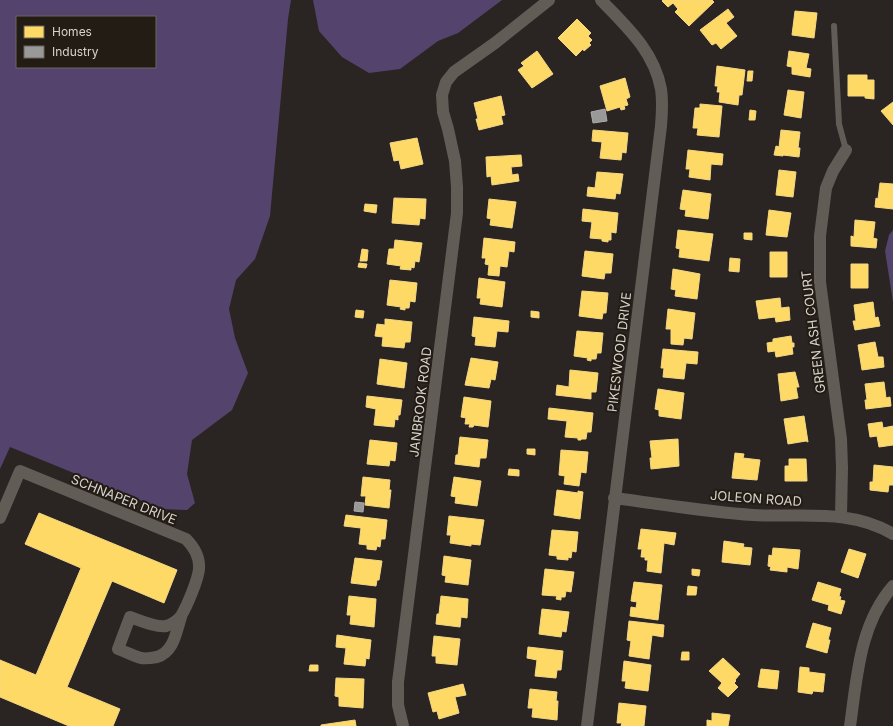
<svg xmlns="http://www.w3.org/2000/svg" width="893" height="726" font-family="Inter,sans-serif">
	<rect width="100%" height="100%" fill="#2a2522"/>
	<path fill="#54446d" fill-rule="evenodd" d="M0 0H291L288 19 270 216 255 259 236 280 229 309 235 338 248 373 232 410 192 440 187 474 195 503 187 510 162 509 10 447 0 469ZM17 17H155V67H17Z
		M313 0H502L458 33 438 41 400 69 369 73 342 57 319 31Z
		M893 230V302L885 251 889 235Z"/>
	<path fill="#ffd966" stroke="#f3d785" d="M663 0H712L714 2 689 26 675 12 678 9 673 3 668 7 662 1Z
		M728 9 734 17 726 23 737 36 721 49 716 43 712 45 700 30Z
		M795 11 817 13 814 38 792 35Z
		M577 19 591 33 588 36 592 40 589 43 591 45 584 51 583 49 576 56 558 38Z
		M537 51 553 74 532 88 518 70 524 66 521 63Z
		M789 51 809 54 806 68 811 69 810 77 792 74V67L787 66Z
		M717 66 745 70 742 95H739L738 105 719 102 720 92H717L718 86H715Z
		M748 71H753L752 81H747Z
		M848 75H867V80H874V99L865 98V96H848Z
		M625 78 630 97 626 99 628 105 624 106 625 109 621 110 620 107 607 111 600 86Z
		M788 90 804 92 801 118 784 115Z
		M501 96 505 115 501 116 503 124 479 130 476 119H478L474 103Z
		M893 102V125L881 111Z
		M700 104 722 106 719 137 697 135 698 128H693L695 108H700Z
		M750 110 756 111 755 120H749Z
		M593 130 628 133 626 153 622 152 621 160 600 158 602 142 592 141Z
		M781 130 800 132 798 148H800L799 157 783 155V156L774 155 776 146 779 147Z
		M417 138 423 164 401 169 399 160 394 161 390 143Z
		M688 150 723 154 722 165 711 164 710 180 689 177 690 169H686Z
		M521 155 522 166 511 167 512 175 518 174 519 181 492 185 491 176 487 177 486 157Z
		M779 170 796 172 793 197 776 195Z
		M597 172 623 174 620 194 616 193 615 199 587 196 588 187 595 188Z
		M880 183 893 184V209L875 207 876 198 878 199Z
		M683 190 711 194 708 219 685 216 686 210 680 209Z
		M394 198 426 199 425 219 420 218 419 225 392 223Z
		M489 199 516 202 512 228 490 225 491 219 487 218Z
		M365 204 377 205 376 213 364 211Z
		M583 209 618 213 616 233 611 232V240H608V242L602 241V239L590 238 592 222 582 221Z
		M769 210 791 213 787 237 766 235Z
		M855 220 875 222 873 238 877 239 876 248 851 246V236L854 237Z
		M678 230 713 234 709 261 679 257 680 249 676 248Z
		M744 233H752V240L744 239Z
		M484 238 515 242 514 252 509 251 507 267 500 266 499 276 488 275 489 265 485 264 486 258H482Z
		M395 240 422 243 419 262 415 261 414 268 411 267V270L400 269 401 266 387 264 389 249H394Z
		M362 249 368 250 367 261H360Z
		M585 251 613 254 611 273H605L604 279 582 276Z
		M770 252H787V277H770Z
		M730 258 740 259 739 272 729 271Z
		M359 263 367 264 366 268 358 267Z
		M851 264H868V288H851Z
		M673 269 700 274 697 299 675 296 676 290 671 289Z
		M479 278 505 282 502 307 480 304 481 298H477Z
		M390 280 417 283 415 302 410 301 409 308H405V310L400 309 401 307 387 305Z
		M582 291 608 293 606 313H603L602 319 579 316Z
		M780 298 781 308 789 307 790 320 776 322 775 317 759 319 756 301Z
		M873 302 875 318 878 317 880 326 855 330 853 321H856L854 305Z
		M668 309 695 313 692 339 684 338 683 345 671 344V329H666Z
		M356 310 364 311 363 318 355 317Z
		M531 311 539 312V318L531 317Z
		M474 317 509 321 508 332 497 331 495 347 475 345 476 337 472 336Z
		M385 319 412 322 410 342H405L404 348 382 346 383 337 375 336 377 324 385 325Z
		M577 331 603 333 601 353H597L596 359H591V361L587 360 588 358 574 356Z
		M791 336 792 343H794V347H792L793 354 776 357 775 351 768 352 767 343 773 342V339Z
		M875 342 878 357H883L884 367 862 370 858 345Z
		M663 349 698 352 697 364 686 363 684 379 663 377 664 368H661Z
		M471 358 498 362 495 380 491 379 489 388 465 385Z
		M380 359 407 363 404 388 377 384Z
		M570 370 598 373 596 392H591V399L556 395 557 385 569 387Z
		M795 372 799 387H796L798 398 781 401 778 374Z
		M884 382 886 398 890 397 891 406 866 409 865 400H867L865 384Z
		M658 389 684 393 681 419 659 416V410L655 409Z
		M367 396 402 400 400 415H398V420L395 419 394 427 374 425 376 409 366 407Z
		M464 397 491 401 488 427 474 425 473 427H469L470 424H465L466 418 461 417Z
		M549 408 593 413 591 432H587L586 439H581V440H578V438L565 437 567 421 548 419Z
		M804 416 808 442 806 441 788 444 784 419Z
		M882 422 883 428 893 426V445L879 447 877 436 870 437 868 424Z
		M460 437 488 440 486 458H480L479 467 455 464 456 455H458Z
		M678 439 679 466 651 469 650 458H652L650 441Z
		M370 440 397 443 395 461 390 460 389 466 367 464Z
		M527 449H535V455L527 454Z
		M561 450 588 452 586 473 581 472 579 486 564 484 565 476 559 475Z
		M735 453 744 454 743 458 760 460 757 480 732 478Z
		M789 459H806L807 481H785V466H789Z
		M874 465 893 467V485H889L888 492 870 490V482H873Z
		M509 469 519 470V476L508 475Z
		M363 477 390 480 389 490H391L389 508 365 505 366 496H361Z
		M454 477 481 481 477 506 455 503 456 497 451 496Z
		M557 490 578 493V491L583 492 580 519 554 515Z
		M39 513 177 570 164 603 112 581 67 687 120 709 113 726H69L0 697V660L36 675 81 568 25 544Z
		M346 515 387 520 385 539H381L380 547 377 546 376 550 367 549V545L359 544 361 528 344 526Z
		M449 516 484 520 480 545 471 544V546L450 543 451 535H447Z
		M641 529 676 533 674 545 664 543 661 573 647 571 648 560H645V557H641L642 549H638Z
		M552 530 578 532 576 552 572 551 571 558 568 557V560L557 559V556L549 555Z
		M724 541 744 544 743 547 752 548 750 565 722 562Z
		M773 548 800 550 798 569 787 567V572L770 570 771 567 768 566 769 555 772 556Z
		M849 549 866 554 858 578 841 572Z
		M444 556 471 560 468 585 445 582 446 576 442 575Z
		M355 558 382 561 379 580H377L376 586 351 583Z
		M545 569 574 572 571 592 566 591 565 597H561V600L556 599 557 596 542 595Z
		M692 569 700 570 699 576 692 575Z
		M634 582 662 585 658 620 630 616 631 607 636 608 637 602 631 601Z
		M818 582 841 589 839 596 841 597 840 600 845 601 841 614 828 610 829 605 812 600Z
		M688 586 697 587 696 595H687Z
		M349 596 376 599 374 627 350 624 351 615H347Z
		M441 596 468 599 467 618 461 617 460 627 436 624 437 614H439Z
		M542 609 569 612 566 632 562 631 561 637 539 634Z
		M629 621 664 625 663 637 652 635 649 659 629 656 631 641 627 640Z
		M813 623 831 628 828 640H830L827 653 806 647Z
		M337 635 371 640 369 659 366 658 365 666 344 664 346 648 336 647Z
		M434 636 460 639 457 665 436 663V656H432Z
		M528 647 563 651 561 670H557L556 678 535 676 537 660 527 658Z
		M682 652H689V660H681Z
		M723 658 740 674 735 680 736 681 734 683 738 687 728 697 718 688 722 683 709 671Z
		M624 661 651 665 648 691 625 688 626 681H622Z
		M310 665H318V671H309Z
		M800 667 809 668V672L825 674 823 692 813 691 812 694 798 692Z
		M761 669 779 671 777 689 758 687Z
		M336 678 364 679 363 708 339 706V697L335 696Z
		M463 684 466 695 455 697 459 713 439 719 437 711 433 712 428 693Z
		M530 689 557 692 556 701H558L557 720 532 717 533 708H528Z
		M619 703 646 706 644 726H621L622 723H617Z
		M712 713 730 715 728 726H707V720L712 721Z
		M355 720 356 726H321V725Z"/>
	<path fill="#999" stroke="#acaaa9" d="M605 109 607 121 593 123 591 112Z
		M355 502 364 503 363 512 354 511Z"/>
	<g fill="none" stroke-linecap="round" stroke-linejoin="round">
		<path stroke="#625c57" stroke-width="6" d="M834 26 839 124 846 150"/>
		<path stroke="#625c57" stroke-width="12" d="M614 498C661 504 707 512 753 515 802 518 849 508 893 534
			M841 516 842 468 841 439 820 282V236L826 188 833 171 846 150
			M0 518 20 471 186 539C194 547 200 556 199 569 198 580 187 606 181 616 178 620 171 625 166 626 157 628 139 620 130 617L118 649C126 652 134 656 141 658 146 659 152 658 157 657 174 652 176 632 181 617
			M403 726 398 705V682L457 213V187L455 161 448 129 443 112 442 95 446 82 454 72 495 43 549 0
			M587 726 661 126C662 114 663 101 661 89 654 51 626 26 601 0
			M850 726C857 678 859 625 893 586"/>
	</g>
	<g text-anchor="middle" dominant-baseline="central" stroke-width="4" stroke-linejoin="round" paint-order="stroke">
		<g font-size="13" fill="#d7d2cd" stroke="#231c14">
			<text transform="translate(813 332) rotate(-97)">GREEN ASH COURT</text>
			<text transform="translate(619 352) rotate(-83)">PIKESWOOD DRIVE</text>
			<text transform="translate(420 402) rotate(-83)">JANBROOK ROAD</text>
			<text transform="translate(756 498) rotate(4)">JOLEON ROAD</text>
			<text transform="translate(124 499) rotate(22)">SCHNAPER DRIVE</text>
		</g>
	</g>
	<rect x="16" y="16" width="140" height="52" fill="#231c14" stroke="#6b655e"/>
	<rect x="24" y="26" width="20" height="12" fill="#ffd966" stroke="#6b655e"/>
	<text x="52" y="36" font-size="12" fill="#d7d2cd">Homes</text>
	<rect x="24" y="46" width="20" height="12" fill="#999999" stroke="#6b655e"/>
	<text x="52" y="56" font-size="12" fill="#d7d2cd">Industry</text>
</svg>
